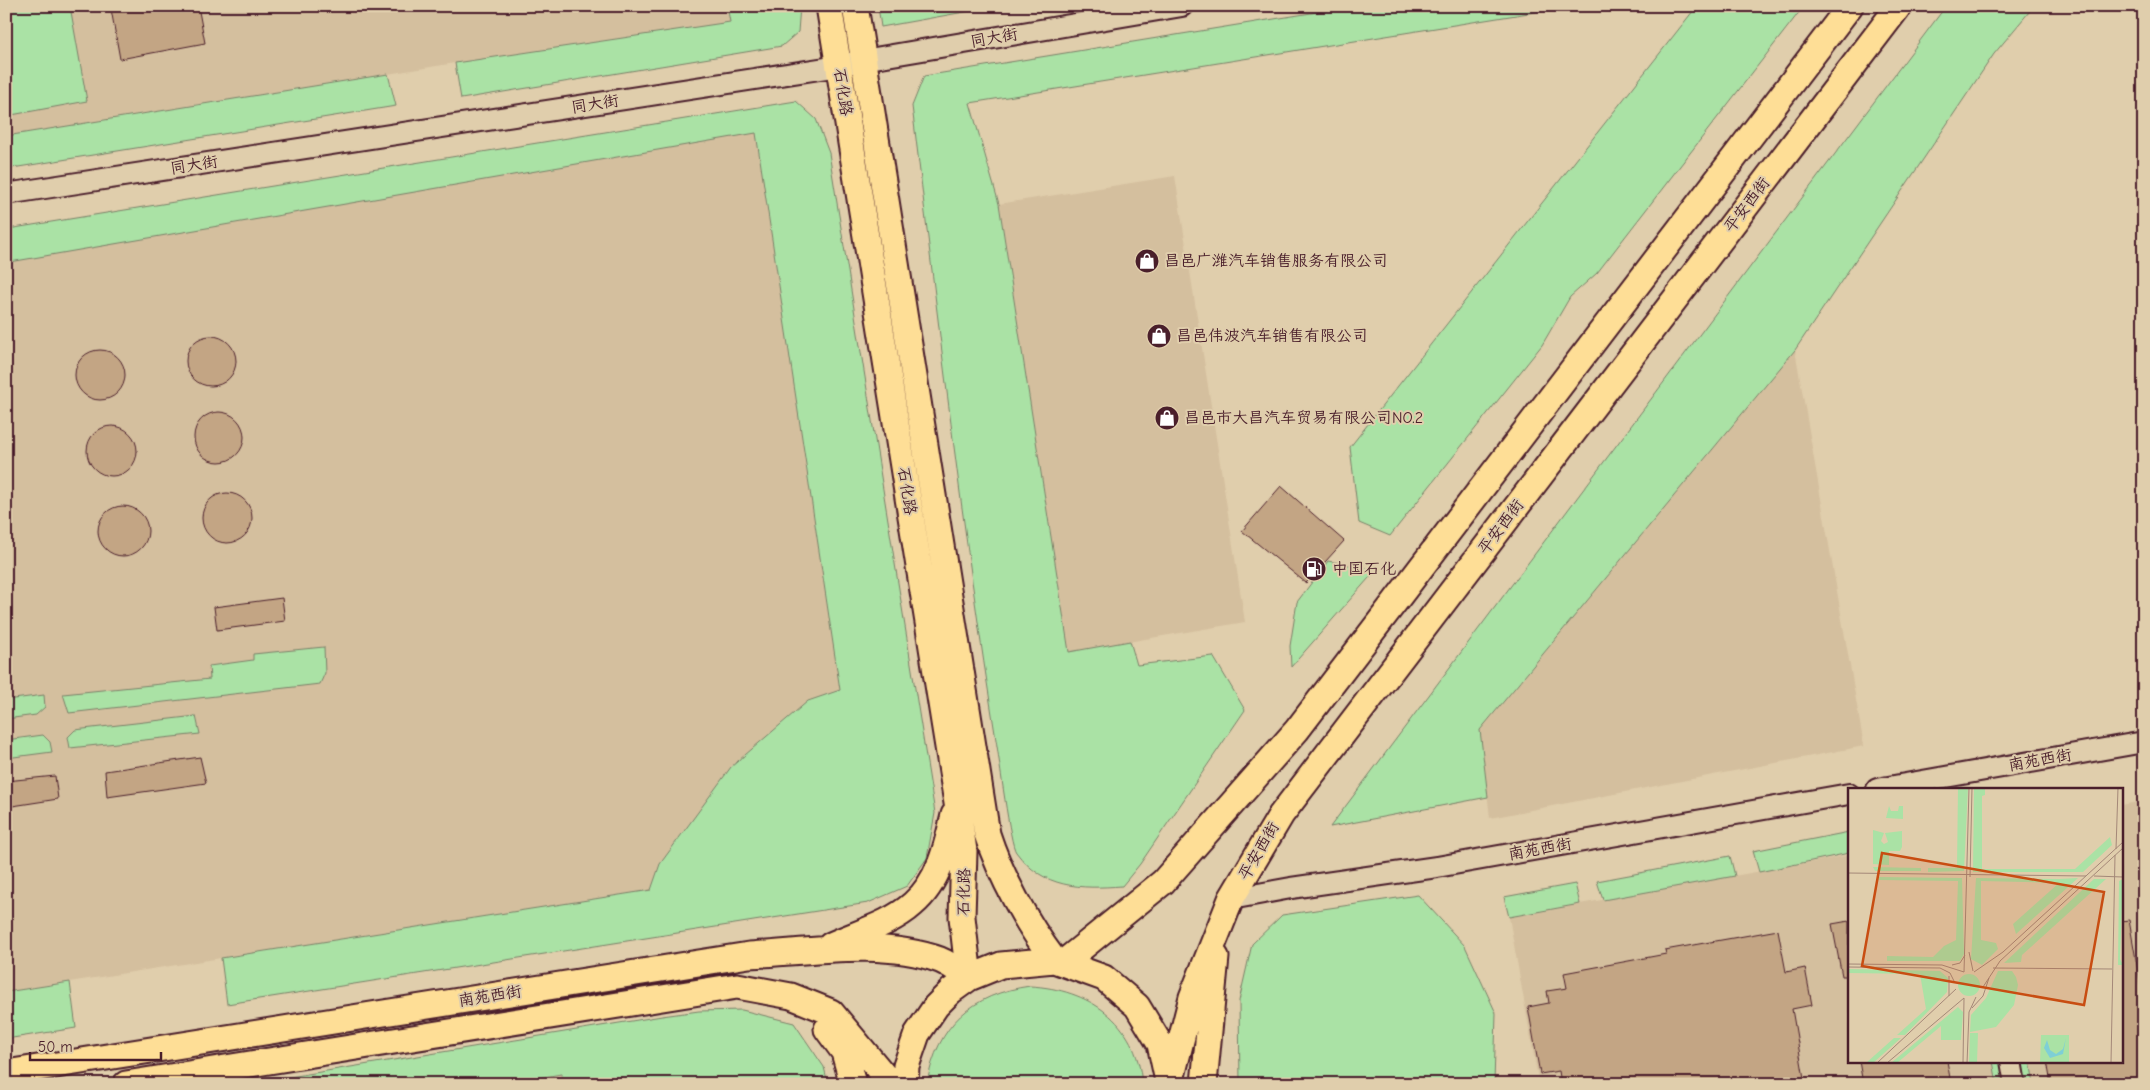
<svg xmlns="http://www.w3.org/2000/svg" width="2150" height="1090" font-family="'Comic Neue','LXGW WenKai TC',sans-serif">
	<rect width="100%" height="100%" fill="#e0ceac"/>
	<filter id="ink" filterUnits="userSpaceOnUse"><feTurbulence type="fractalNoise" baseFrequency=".02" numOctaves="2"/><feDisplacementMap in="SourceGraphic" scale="10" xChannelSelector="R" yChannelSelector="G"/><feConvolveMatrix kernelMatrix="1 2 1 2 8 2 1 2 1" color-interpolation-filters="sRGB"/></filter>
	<g filter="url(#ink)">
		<path fill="#d4bf9e" d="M6 6H727L730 22 455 63 6 136Z
			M756 132 840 690 808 701 660 864 651 890 6 992V255Z
			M1175 176 1245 622 1069 652 999 204Z
			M1795 350 1864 746 1490 818 1480 730Z
			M2144 801V1084H2034L2030 1061H2121V805Z
			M1849 855V1061H1993L1997 1084H1539L1509 917Z"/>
		<path fill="#aae2a5" stroke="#7a8068" d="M6 6H70L87 101 6 116Z
			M727 6H800L798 32 782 46 461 99 455 63 730 22Z
			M878 6H998L881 27Z
			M1354 6H1572L970 103 999 204 1069 652 1130 641 1137 665 1213 656 1245 710 1140 864 1122 886C1081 889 1043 889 1016 852 1010 845 999 756 996 740 962 530 938 318 912 106L924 76Z
			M1697 6H1804L1597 273 1570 297 1542 345 1390 536 1359 523 1350 447Z
			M1946 6H2034L1994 54 1795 350 1480 730 1488 797 1330 827Z
			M388 74 396 106 6 169V136Z
			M796 101 816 119 829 153 935 813 927 858 907 886 868 903 227 1004 221 958 651 890 660 864 731 767 808 701 840 690 756 133 10 262 8 229Z
			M1328 561 1376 570 1291 667 1290 646 1297 602Z
			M324 647 325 673 320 684 69 713 63 694 210 679 209 666 253 660V654Z
			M44 695 45 707 36 715 6 719V700Z
			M196 716 200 734 70 748 68 737 75 730Z
			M43 735 50 742 52 752 6 758V740Z
			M1849 832V853L1759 872 1753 851Z
			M1730 856 1735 876 1603 900 1597 881Z
			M1575 884 1580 904 1509 917 1504 897Z
			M1418 895 1465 946 1496 1013 1494 1084H1240L1239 1001 1252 944 1282 915Z
			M70 982 76 1028 6 1039V992Z
			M1030 986C1088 989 1137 1021 1142 1084H927C937 1025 972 994 1030 986Z
			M742 1010 794 1023 824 1067 828 1084H563L561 1074 504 1084H247L662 1016 699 1011Z
			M1993 1061H2000L2004 1084H1997Z
			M2022 1061H2030L2034 1084H2026Z"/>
		<path fill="#c3a584" stroke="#4a1f2b" d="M126 6H198L205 43 120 59 111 9Z
			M186 361a25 25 0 1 1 50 0a25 25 0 1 1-50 0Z
			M75 375a25 25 0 1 1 50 0a25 25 0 1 1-50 0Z
			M194 437a25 25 0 1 1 50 0a25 25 0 1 1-50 0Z
			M87 451a25 25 0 1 1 50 0a25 25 0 1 1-50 0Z
			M1281 486 1344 541 1306 583 1242 531Z
			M202 518a25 25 0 1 1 50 0a25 25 0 1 1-50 0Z
			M98 531a25 25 0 1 1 50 0a25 25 0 1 1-50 0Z
			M282 598 285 621 217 630 214 607Z
			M200 757 206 783 107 797 105 771Z
			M55 776 58 799 6 807V781Z
			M2129 920 2144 1005V1084H2051L2047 1061H2121V921Z
			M1849 921V976H1842L1832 924Z
			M1778 930 1786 972 1805 968 1812 1005 1792 1009 1805 1084H1561L1559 1071 1540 1074 1528 1007 1549 1003 1547 991 1567 988 1564 973 1666 954 1665 950Z
			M1859 1061H1947L1951 1084H1863Z"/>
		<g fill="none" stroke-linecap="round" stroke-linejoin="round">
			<defs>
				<path id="minor" d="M6 194 839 66 863 60 1182 6
					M1877 789 2144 742
					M1231 899 1291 888 1437 867 1849 794
					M2011 1061 2015 1084"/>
				<path id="major" d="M829 6 957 803 964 851 962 917 969 978
					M855 6 987 834C1001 877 1027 924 1054 960
					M831 945C857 933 891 924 913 904 939 882 947 846 954 815
					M1063 963 1163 882 1297 730 1850 6
					M827 1029 844 1052 853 1084
					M6 1073 749 955C809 952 882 939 940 960 950 964 960 972 969 978
					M126 1084 737 986 791 996 831 1012 891 1084
					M905 1084 906 1066 917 1034 936 1006 951 991 969 978 1001 965 1054 960 1104 978 1137 1006 1160 1044 1168 1081
					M1170 1084 1192 997 1231 899 1281 815 1899 6
					M1204 1084 1216 957"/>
			</defs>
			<use href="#minor" stroke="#4a1f2b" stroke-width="24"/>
			<use href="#major" stroke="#4a1f2b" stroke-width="29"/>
			<use href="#minor" stroke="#e0ceac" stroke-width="20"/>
			<use href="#major" stroke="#fede96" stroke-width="25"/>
		</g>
	</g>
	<defs>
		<symbol id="shop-disc" viewBox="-11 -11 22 22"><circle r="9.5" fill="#4a1f2b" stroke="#e0ceac"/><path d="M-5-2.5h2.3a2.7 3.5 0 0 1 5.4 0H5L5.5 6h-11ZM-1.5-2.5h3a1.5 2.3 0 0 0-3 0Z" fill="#fff"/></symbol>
		<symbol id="fuel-disc" viewBox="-11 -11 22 22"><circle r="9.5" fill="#4a1f2b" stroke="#e0ceac"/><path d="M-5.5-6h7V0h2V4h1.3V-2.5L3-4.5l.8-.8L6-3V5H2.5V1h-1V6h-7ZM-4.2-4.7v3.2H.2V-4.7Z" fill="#fff"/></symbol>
	</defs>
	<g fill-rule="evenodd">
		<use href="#shop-disc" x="1133" y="247" width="28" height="28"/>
		<use href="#shop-disc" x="1145" y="322" width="28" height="28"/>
		<use href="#shop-disc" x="1153" y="404" width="28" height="28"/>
		<use href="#fuel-disc" x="1300" y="555" width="28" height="28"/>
	</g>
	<g text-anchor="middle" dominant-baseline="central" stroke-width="4" stroke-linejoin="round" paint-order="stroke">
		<g font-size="16" fill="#4a1f2b" stroke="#e0ceac">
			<text transform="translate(994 38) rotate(-10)">同大街</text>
			<text transform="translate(843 92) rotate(81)">石化路</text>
			<text transform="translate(595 104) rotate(-9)">同大街</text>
			<text transform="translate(194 165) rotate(-9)">同大街</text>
			<text transform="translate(1747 205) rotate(-53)">平安西街</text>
			<text transform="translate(907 491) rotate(81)">石化路</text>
			<text transform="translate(1501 527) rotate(-53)">平安西街</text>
			<text transform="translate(2040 760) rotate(-10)">南苑西街</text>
			<text transform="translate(1540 849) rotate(-10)">南苑西街</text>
			<text transform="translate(1259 851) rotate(-60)">平安西街</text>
			<text transform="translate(964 892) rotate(-89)">石化路</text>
			<text transform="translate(490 996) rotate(-9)">南苑西街</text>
		</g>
		<g font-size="16" fill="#4a1f2b" stroke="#e0ceac" text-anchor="start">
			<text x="1164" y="261">昌邑广潍汽车销售服务有限公司</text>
			<text x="1176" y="336">昌邑伟波汽车销售有限公司</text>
			<text x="1184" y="418">昌邑市大昌汽车贸易有限公司NO.2</text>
			<text x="1332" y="569">中国石化</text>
		</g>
	</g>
	<g transform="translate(1848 788)">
		<rect width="275" height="275" fill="#e0ceac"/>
		<path d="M110 0H120L116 83 80 84V80H109ZM126 0H137V7L134 8V81H227L262 49 264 57 235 84H125ZM41 18 43 23H50L51 18H55V31L38 30ZM25 42 36 45 33 53 36 56 40 54 37 45 54 43V59L52 63H41V77L25 76ZM25 79 73 80V83H27ZM31 89 114 90 116 166 112 173H39V168L85 169 96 158 108 152 110 93 30 92ZM128 90 211 91 230 90 168 146 165 136 211 95 133 93V152L148 155 150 161 134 177 123 171ZM246 91H258L174 167 173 174 156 175ZM275 91 272 171 275 177H270L271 93ZM0 181 92 183 100 190 99 204 57 247H49L78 221 72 186 0 185ZM150 183H164L168 189 170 197 166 217 148 239 122 244 123 227 138 210ZM110 197a11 11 0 1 1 22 0a11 11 0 1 1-22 0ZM110 219 115 224 113 252H93V238L49 275H43ZM122 245H130L129 275H121ZM193 247H221V275H192ZM46 250H53L25 275H18Z" fill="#aae2a5"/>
		<path d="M218 250 215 266 202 270 196 260 199 252 202 262 208 266 215 261Z" fill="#7ecfd6"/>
		<path fill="none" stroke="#a48878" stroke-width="1" d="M268 61 270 0M0 85 238 88M246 88 275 89M122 89 124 0M121 164 125 183M0 176 94 177 116 184 121 0M104 177 112 175 117 167M0 179 92 180 102 185 107 195M145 180 264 181M126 184 155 164 275 54M135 199 152 173 275 60M101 208V188M124 220 135 208 141 190M29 275 108 201M39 275 116 210 115 275M119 275 121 224 128 209M263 275 267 67"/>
		<path fill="#c84d12" fill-opacity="0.15" stroke="#c84d12" stroke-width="2.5" d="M34 65 256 104 236 217 14 178Z"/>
		<rect width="275" height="275" fill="none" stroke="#4a1f2b" stroke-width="2.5"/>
	</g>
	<rect width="2150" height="1090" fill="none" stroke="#e0ceac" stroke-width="25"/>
	<rect x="12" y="12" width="2125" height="1065" fill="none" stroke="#4a1f2b" stroke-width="2" filter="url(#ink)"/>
	<path d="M30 1052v8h131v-8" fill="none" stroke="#4a1f2b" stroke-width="2.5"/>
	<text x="38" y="1052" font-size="15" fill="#4a1f2b" stroke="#e0ceac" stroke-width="4" paint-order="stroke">50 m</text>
</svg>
